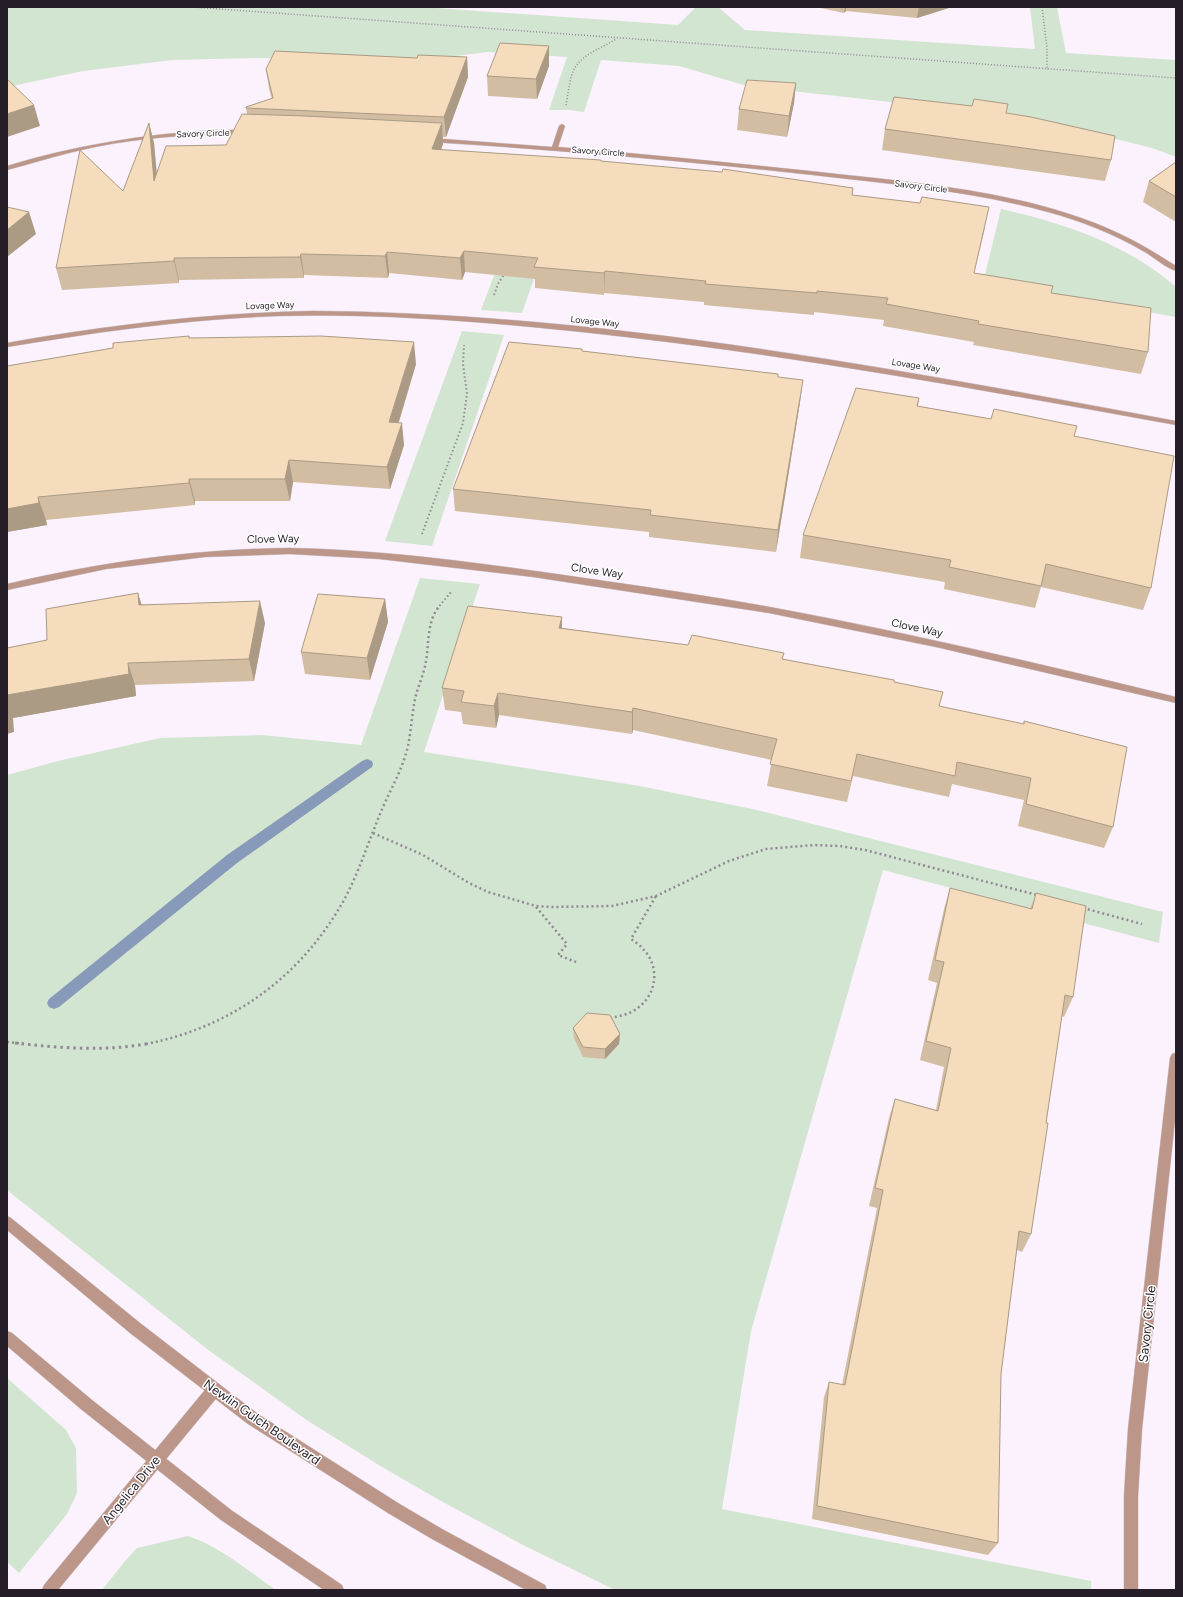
<svg xmlns="http://www.w3.org/2000/svg" width="1183" height="1597" font-family="Figtree,sans-serif">
	<rect width="100%" height="100%" fill="#fbf2fd"/>
	<path fill="#d2e5d1" d="M7 7H422L678 25 696 7H718L745 30 1035 49 1030 7H1057L1066 53 1176 60V157L1152 148 1051 123 963 110 747 86 679 66 601 60 584 112 570 110H549L567 57 488 52 405 62 261 58 172 60 83 71 7 87Z
		M539 156 576 158 522 313 481 310Z
		M1001 209C1064 223 1127 244 1176 287V317L983 283Z
		M462 331 504 335 432 546 385 541Z
		M420 578 480 584 424 752 640 786 757 810 1163 912 1159 943 883 870 751 1331 722 1509 1091 1581V1590H615L525 1546 441 1501 382 1467 305 1419 207 1349 7 1190V775L58 761 160 738 262 735 361 745Z
		M7 1378 66 1430 76 1448 77 1493 67 1514 19 1573 7 1562Z
		M188 1536C221 1547 248 1571 276 1590H102L125 1561 137 1548Z"/>
	<g fill="none" stroke-linecap="round" stroke-linejoin="round">
		<path fill="#889ab9" fill-rule="evenodd" d="M367 759 372 761 373 764 372 767 237 863 59 1007 54 1009 49 1007 47 1003 49 999 227 855 362 761Z"/>
		<defs>
			<path id="minor" d="M562 124 565 126 558 147C645 154 732 163 819 172 917 183 1028 191 1118 233 1138 242 1157 254 1176 266V271C1164 267 1154 257 1143 251 1114 234 1081 221 1048 212 972 191 891 184 813 175 686 161 559 150 431 142L428 140 431 138 552 147 559 126Z
				M216 130H247L250 132 247 134C196 134 145 137 95 147 65 153 37 162 7 170V166C76 145 145 134 216 130Z
				M313 311C603 313 891 368 1176 421V425C982 390 787 354 591 333 487 322 382 313 278 316 187 319 97 332 7 347V343C108 325 210 313 313 311Z
				M290 548C395 550 501 566 605 581 660 589 715 597 770 607 906 632 1041 664 1176 697V703L936 647 769 613 533 577 379 559 290 554 205 557 106 569 7 590V584C101 562 194 549 290 548Z
				M1176 1053V1111L1142 1429 1138 1496V1590H1124V1496L1128 1429 1170 1058 1172 1054Z
				M214 1383 219 1385 221 1390 219 1395 58 1590H42L44 1585 209 1385Z"/>
			<path id="tertiary" d="M7 1216 11 1218 140 1323 258 1414 398 1503 442 1529 545 1585 547 1590H526L432 1539 388 1513 248 1424 130 1333 7 1230Z
				M7 1331 12 1333 92 1400 231 1510 342 1585 344 1590H324L221 1520 82 1410 7 1346Z"/>
		</defs>
		<use href="#minor" stroke="#d4ccd6" stroke-width="1"/>
		<use href="#tertiary" stroke="#d4ccd6" stroke-width="1"/>
		<path stroke="#918993" stroke-width="1.5" stroke-dasharray="1 2" stroke-linecap="butt" d="M192 7 1176 78
			M1042 7 1047 48V70
			M566 105C568 95 569 84 572 74 578 55 601 49 616 39"/>
		<path stroke="#918993" stroke-width="2" stroke-dasharray="1.5 2.5" stroke-linecap="butt" d="M494 295 498 284 505 273
			M422 534 463 423 467 394 463 364 464 345
			M437 609 451 592"/>
		<path stroke="#918993" stroke-width="2.5" stroke-dasharray="2 3" stroke-linecap="butt" d="M373 833 423 855 469 883 488 892 536 906 552 907 612 906 656 896 729 861 766 849 814 845 840 846 865 850 1037 895
			M536 907 567 944 558 955 576 962
			M1083 908 1142 924
			M610 1018C620 1016 631 1014 639 1007 657 993 660 966 643 949 640 945 635 942 631 939L656 896
			M7 1042 25 1044
			M146 1044C232 1027 301 977 344 900 358 874 367 846 378 819 387 795 402 772 408 746 411 731 412 714 415 699 418 686 424 674 426 661 429 644 427 622 438 608"/>
		<path stroke="#918993" stroke-width="3" stroke-dasharray="2.5 4" stroke-linecap="butt" d="M15 1043C61 1048 105 1052 151 1043"/>
		<use href="#minor" fill="#bc9689" fill-rule="evenodd"/>
		<use href="#tertiary" fill="#bc9689" fill-rule="evenodd"/>
	</g>
	<path fill="#d2bda2" d="M816 7H952L917 18 846 11 844 13Z
		M467 57 468 77 446 137H443V144L441 150 601 161 853 188 852 195 985 228 974 273 1051 293 1148 352 1141 374 973 345 974 342 883 326 884 320 814 312V315L704 305V302L604 293V295L535 288V279L465 272 462 280 389 273 388 278 304 275V278L179 280V283L62 290 56 268 123 191 149 123 154 143 157 174 226 145 247 114 246 108 272 99 269 89 266 69Z
		M549 66 537 99 488 96 487 76Z
		M796 83 794 103 787 137 737 130 739 109Z
		M1008 104 1006 113 1111 160 1105 181 882 150 885 129 972 106Z
		M1176 162V222L1143 202 1149 181Z
		M189 336 190 338 416 364 399 422 404 445 390 489 293 482 290 501H195V505L46 520 47 525 7 532V366Z
		M582 351 778 377 800 402 776 552 649 537V532L455 511 453 489Z
		M919 398 918 406 1074 436 1151 588 1143 610 1041 587 1035 608 944 589 945 582 800 558 803 535Z
		M138 593 141 604 265 623 254 681 135 685 136 696 13 718 14 732 7 648 47 640Z
		M385 599 388 622 370 680 305 674 301 652Z
		M562 628 783 659 894 682 939 706 1113 827 1104 848 1018 826 1024 800 952 784 949 797 853 776 847 802 767 786 772 760 633 730 632 734 499 715 496 728 463 724 461 712 445 710 442 688Z
		M950 888 1030 909 1036 893 1073 997 1064 1017 1062 1016 1046 1123 1031 1234 1022 1252 1017 1250 1001 1374 998 1543 988 1555 812 1519 824 1397 829 1382 842 1385 877 1208 869 1206 889 1118 895 1099 936 1110 944 1067 920 1060 937 983 928 980 944 909Z
		M573 1028 620 1034 619 1044 605 1059 583 1057 574 1038Z"/>
	<path fill="#ab9a84" d="M845 7H846V11L844 13Z
		M919 7H952L917 18Z
		M549 46V66L537 99 536 79Z
		M467 57 468 77 446 137 444 117Z
		M796 83 794 103 787 137 789 116Z
		M34 105 40 126 7 137V114Z
		M149 123 154 143 159 202 154 181Z
		M442 123 443 144 433 170 432 149Z
		M29 212 36 234 7 257V230Z
		M464 251 465 272 462 280 460 258Z
		M387 252 389 273 388 278 385 256Z
		M301 254 304 275V278L300 257Z
		M174 258 179 280V283L174 261Z
		M605 271 604 293V295V273Z
		M414 342 416 364 392 444 389 422Z
		M803 380 800 402 776 552 778 530Z
		M402 423 404 445 390 489 387 467Z
		M289 460 293 482 290 501 285 479Z
		M189 479 195 501V505L189 483Z
		M38 497 46 520 47 525 7 532V509Z
		M138 593 145 616 139 605Z
		M385 599 388 622 370 680 367 658Z
		M260 601 265 623 254 681 249 659Z
		M562 617V639L559 628Z
		M128 663 135 685 136 696 13 718 14 732 7 734V695Z
		M498 693 499 715 496 728 494 706Z
		M633 708V730L632 734V712Z
		M620 1034 619 1044 605 1059V1049Z"/>
	<path fill="#f4dcbc" stroke="#ab9a84" d="M500 43 549 46 536 79 487 76Z
		M275 51 417 58 418 55 467 57 444 117 246 108V107L273 98 266 69Z
		M7 79 34 105 7 114Z
		M747 80 796 83 789 116 739 109Z
		M894 97 972 106 974 99 1008 104 1006 113 1031 117 1115 136 1111 160 885 129Z
		M242 114 305 116 442 123 432 149 601 160V161L722 172 723 169 853 188 852 195 920 203 922 197 989 207 974 273 1053 286 1051 293 1151 308 1148 352 978 324 979 321 886 304 888 298 817 291V293L705 284 706 281 605 271 604 273 534 267 538 258 464 251 460 258 387 252 385 256 301 254 300 257 174 258V261L56 268 80 150 123 191 149 123 154 181 166 146 226 145Z
		M1176 162V197L1149 181Z
		M7 207 29 212 7 230Z
		M189 336V338L321 336 414 342 389 422 402 423 387 467 289 460 285 479H189V483L38 497 39 503 7 509V366L113 348V343Z
		M509 342 582 349V351L778 374V377L803 380 778 530 650 515 651 510 453 489Z
		M856 388 919 398 917 406 991 419 994 409 1077 426 1074 436 1174 456 1151 588 1046 564 1041 586 949 567 951 560 803 535Z
		M138 593 139 605 260 601 249 659 128 663 129 674 7 695V648L47 640 46 609Z
		M318 594 385 599 367 658 301 652Z
		M468 606 562 617 559 628 688 645 692 635 784 653 782 659 894 680V682L943 692 939 706 1024 724V721L1127 747 1113 827 1026 804 1031 778 957 762 955 776 857 754 851 781 770 764 777 739 633 708 632 712 498 693 494 706 461 702 464 691 442 688Z
		M950 888 1032 909 1036 893 1086 906 1073 997 1065 995 1046 1123H1048L1031 1234 1019 1231 1001 1374 998 1543 817 1506 829 1382 845 1385 883 1190 875 1188 895 1099 938 1111 951 1048 926 1041 944 962 935 960Z
		M587 1013 610 1015 620 1034 605 1049 583 1047 573 1028Z"/>
	<g text-anchor="middle" dominant-baseline="central" stroke-width="3" stroke-linejoin="round" paint-order="stroke">
		<g font-size="9" fill="#251d27" stroke="#fff">
			<text transform="translate(203 133) rotate(-2)">Savory Circle</text>
			<text transform="translate(598 151) rotate(4)">Savory Circle</text>
			<text transform="translate(921 186) rotate(7)">Savory Circle</text>
			<text transform="translate(270 305) rotate(-2)">Lovage Way</text>
			<text transform="translate(595 321) rotate(6)">Lovage Way</text>
			<text transform="translate(916 365) rotate(9)">Lovage Way</text>
		</g>
		<g font-size="11" fill="#251d27" stroke="#fff">
			<text transform="translate(273 539) rotate(-1)">Clove Way</text>
			<text transform="translate(597 571) rotate(8)">Clove Way</text>
			<text transform="translate(917 628) rotate(12)">Clove Way</text>
		</g>
		<g font-size="13" fill="#251d27" stroke="#fff">
			<text transform="translate(1147 1324) rotate(-84)">Savory Circle</text>
			<text transform="translate(262 1422) rotate(35)">Newlin Gulch Boulevard</text>
			<text transform="translate(131 1490) rotate(-51)">Angelica Drive</text>
		</g>
	</g>
	<rect width="1183" height="1597" fill="none" stroke="#251d27" stroke-width="16"/>
</svg>
